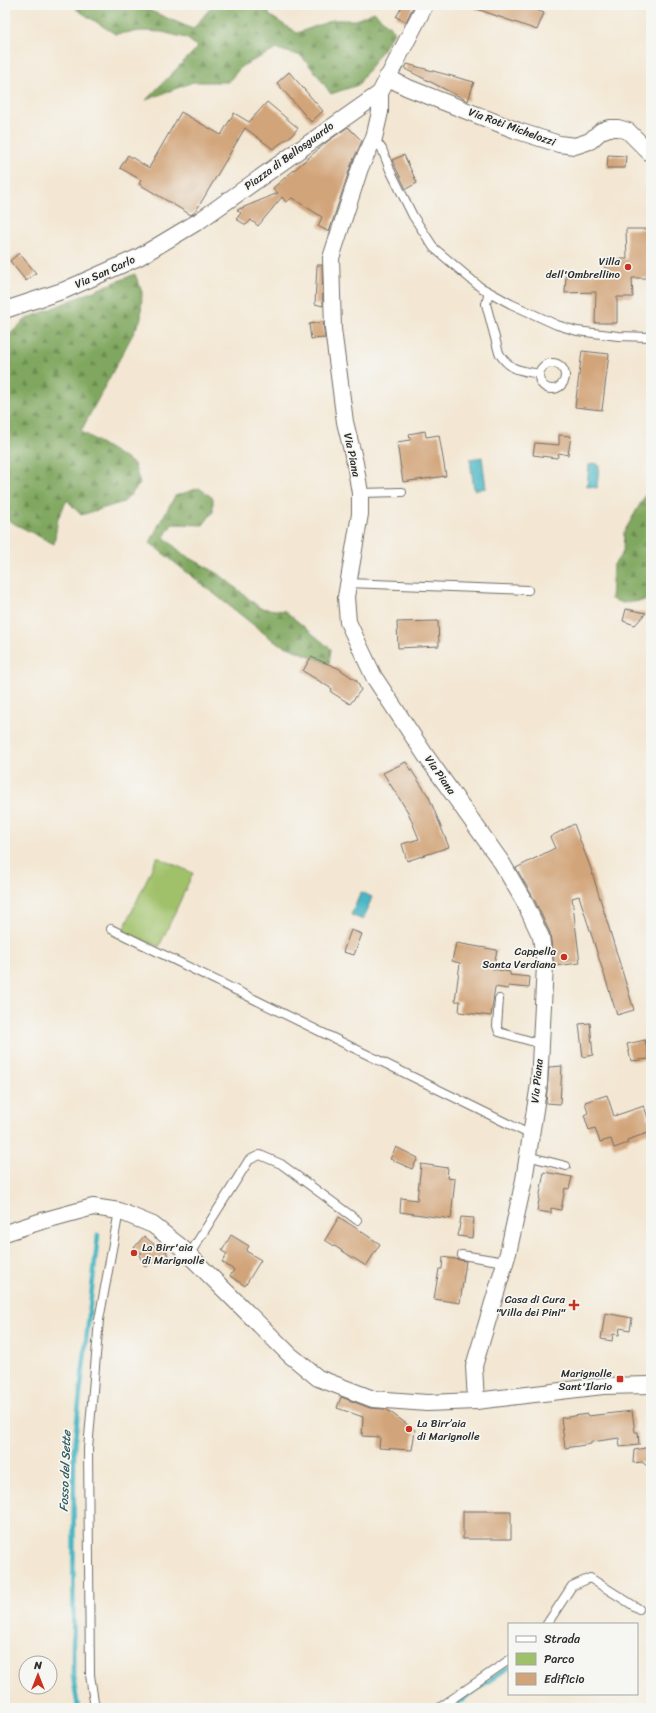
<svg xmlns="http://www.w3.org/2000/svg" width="656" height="1713" font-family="Sriracha,sans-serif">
	<defs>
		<pattern id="forest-firs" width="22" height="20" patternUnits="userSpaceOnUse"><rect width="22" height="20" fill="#80a75f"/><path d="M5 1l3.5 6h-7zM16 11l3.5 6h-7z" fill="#69884f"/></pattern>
	</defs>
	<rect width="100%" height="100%" fill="#f6f6f2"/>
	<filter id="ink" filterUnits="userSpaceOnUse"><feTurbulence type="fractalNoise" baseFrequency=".025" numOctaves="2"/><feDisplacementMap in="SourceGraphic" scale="8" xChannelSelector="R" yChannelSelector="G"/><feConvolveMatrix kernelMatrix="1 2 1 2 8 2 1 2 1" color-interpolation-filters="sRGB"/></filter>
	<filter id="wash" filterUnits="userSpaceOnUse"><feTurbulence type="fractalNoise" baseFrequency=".012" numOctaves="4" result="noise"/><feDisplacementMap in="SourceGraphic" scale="16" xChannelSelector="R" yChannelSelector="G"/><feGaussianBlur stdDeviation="0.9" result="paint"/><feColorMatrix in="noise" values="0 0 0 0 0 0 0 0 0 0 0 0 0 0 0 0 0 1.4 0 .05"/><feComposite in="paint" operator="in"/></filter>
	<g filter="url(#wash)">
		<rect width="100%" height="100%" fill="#f3e7d3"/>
		<path fill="#a0c16b" stroke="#66764b" d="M157 857 193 873 159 947 123 931Z"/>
		<path fill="url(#forest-firs)" stroke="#566945" d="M83 5H137L193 29 213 5H268L269 15 297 33 333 20H356L374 12 395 31 358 85 331 94 316 73 301 56 277 49 242 66 228 82H193L146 100 198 47 186 38 162 32 142 31 115 34 76 9Z
			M135 274 142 292 141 319 81 431 134 464 140 484 124 502 81 515 67 500 58 518 54 544 5 519V339L26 319Z
			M199 488 213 498V512L203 525 172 524 164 537 183 554 219 574 260 608 285 611 331 649 329 664 275 642 150 543 159 524 175 496Z
			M647 492 651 493V600L623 603 611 599 613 566 623 552 624 532Z"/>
		<path fill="#48b6c4" stroke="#3a7078" d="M482 457 486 488 474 490 470 459Z
			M592 463 598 464 597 466H599L597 488 587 486 589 465H591Z
			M361 892 372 897 363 920 351 915Z"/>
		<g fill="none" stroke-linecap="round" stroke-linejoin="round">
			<path stroke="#48b6c4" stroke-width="4.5" d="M78 1708 73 1676 74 1448 98 1235
				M450 1708 509 1667"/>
		</g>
		<g id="blocks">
			<path fill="#d2a479" d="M403 5H414L406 22 396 17Z
				M471 5H522L544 13 537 30 471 7Z
				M407 64 474 82 468 101 405 69Z
				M289 72 323 111 311 122 277 83Z
				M267 102 298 128 292 135 273 149 245 128 196 211 191 215 139 184 141 180 120 168 128 155 149 168 181 112 221 135 234 113 249 122Z
				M348 127 362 141 351 165 329 232 318 226 322 217 292 198 286 202 282 197 258 226 251 220 246 225 236 219 241 213 237 210 278 193 273 188 328 141Z
				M404 155 417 183 406 189 392 160Z
				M608 155 626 156 625 168H607Z
				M626 229H651V278H632L633 297H617V323H595L596 292 565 293 566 274H605V259H627Z
				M19 253 36 273 26 281 10 261Z
				M317 265H322L323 306 315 304Z
				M323 322 325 338 311 339 309 324Z
				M582 351 609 354 602 410 575 407Z
				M425 431 426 437 439 435 446 476 403 482 397 442 410 440 409 434Z
				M559 435 571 436 568 455 559 453 557 458 533 455 535 443 559 445Z
				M626 609 646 613 635 625 623 621Z
				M438 621 439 646 398 648 397 622Z
				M311 657 338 668 357 681 361 690 350 704 331 692 332 689 303 671Z
				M406 762 429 797 449 847 407 861 402 844 419 839 408 812 383 773Z
				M574 824 591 869 634 1010 617 1015 579 896 572 898 580 963 554 966 550 933 533 897 516 868 555 848 550 837Z
				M351 930 362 934 354 955 343 952Z
				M456 943 497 950 493 969 510 972V975L530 977 529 988 508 986V989L495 987 491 1016 459 1012 460 1001H455L460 963 452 961Z
				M590 1023 593 1055 583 1057 579 1024Z
				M645 1040 649 1059 631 1061 627 1044Z
				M562 1066 560 1104 546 1103 549 1067Z
				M607 1095 614 1116 644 1106 651 1127V1132L627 1140 628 1143 614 1148 611 1139 600 1142 595 1128 589 1130 584 1115 588 1113 585 1102Z
				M396 1147 418 1158 412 1169 390 1159Z
				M421 1164 448 1168 447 1178 455 1179 451 1219 400 1212 401 1198 417 1200Z
				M544 1172 572 1177 569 1189 565 1188 561 1210 551 1208V1213L537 1211Z
				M339 1217 380 1244 366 1266 325 1240Z
				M461 1217 474 1218 472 1238 458 1236Z
				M231 1235 249 1246 246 1251 261 1260 245 1286 230 1276 234 1270 222 1262 227 1254 222 1251Z
				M144 1236 156 1246 162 1244 168 1255 145 1267 139 1255 142 1253 134 1248Z
				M443 1257 466 1261 460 1303 434 1299 439 1269H442Z
				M605 1313 632 1318 630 1330 620 1328 619 1335 613 1334 612 1341 601 1339Z
				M341 1397 370 1408 386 1409 415 1430 412 1450 379 1448 380 1437 362 1436 363 1417 337 1408Z
				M632 1411 635 1432H638L639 1445 620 1447 619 1438 591 1442V1444L565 1448 561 1418 587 1414 588 1416Z
				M645 1448 651 1449V1469L642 1462 633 1463 634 1450Z
				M463 1511H511V1539H463Z"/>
		</g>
	</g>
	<g filter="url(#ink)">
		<use href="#blocks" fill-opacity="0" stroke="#716d66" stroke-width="1"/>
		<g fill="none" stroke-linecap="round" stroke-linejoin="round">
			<defs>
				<path id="lane" d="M374 138 382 149 390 170 413 216 434 248 480 287 511 304 557 325 577 331 618 336 651 337
					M489 292 486 304 499 353C510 371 520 370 539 374
					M539 376a13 13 0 1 1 26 0a13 13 0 1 1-26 0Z
					M360 493 402 492
					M348 583 528 590
					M111 929 531 1135
					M499 999 497 1026 499 1032 541 1044
					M527 1156 566 1166
					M189 1255 249 1160 260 1155 281 1164 357 1220
					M462 1255 505 1262
					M547 1624 572 1586 590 1578 639 1609
					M95 1708 90 1675 88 1449 99 1320 119 1211
					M439 1708 509 1660"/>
				<path id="street" d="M387 77 406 87 518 131 559 144 575 146 590 141 601 131 609 128H618L628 131 651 154
					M380 93V112L374 138 360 168 331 258 333 329 345 422 355 463 360 493V514L346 597 348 622 374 677 426 756 502 863 524 901 541 937 545 965 539 1084 524 1180 508 1253 474 1366 476 1401
					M5 310 65 290 139 257 199 221 380 93 425 5
					M5 1233 42 1221 93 1207 119 1211 153 1225 181 1247 290 1355 318 1378 373 1399 427 1403 476 1401 603 1386 651 1385"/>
			</defs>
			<use href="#lane" stroke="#716d66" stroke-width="10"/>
			<use href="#street" stroke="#716d66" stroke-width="18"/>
			<path stroke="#716d66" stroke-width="2.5" stroke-dasharray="3 3" stroke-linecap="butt" d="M650 278 651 327"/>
			<use href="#lane" stroke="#fff" stroke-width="8"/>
			<use href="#street" stroke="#fff" stroke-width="16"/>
		</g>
	</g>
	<g fill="#c8321e" stroke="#f6f6f2" stroke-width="1.5">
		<circle cx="628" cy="267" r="4"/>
		<circle cx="564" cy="957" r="4"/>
		<circle cx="134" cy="1253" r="4"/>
		<path d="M572 1299h4v4h4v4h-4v4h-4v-4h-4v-4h4z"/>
		<rect x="616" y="1375" width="8" height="8" rx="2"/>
		<circle cx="409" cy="1429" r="4"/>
	</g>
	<g text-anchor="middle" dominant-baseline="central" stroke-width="3.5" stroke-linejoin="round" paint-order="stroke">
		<g font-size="11" fill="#2b2b2b" stroke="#f6f6f2">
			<text transform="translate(512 127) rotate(20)">Via Roti Michelozzi</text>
			<text transform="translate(289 156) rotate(-36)">Piazza di Bellosguardo</text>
			<text transform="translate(105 272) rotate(-24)">Via San Carlo</text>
			<text transform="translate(352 455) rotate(78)">Via Piana</text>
			<text transform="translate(440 775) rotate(55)">Via Piana</text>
			<text transform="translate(537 1081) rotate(-84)">Via Piana</text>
		</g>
		<g font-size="11" fill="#2b2b2b" stroke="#f6f6f2" text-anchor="end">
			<text x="620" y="261">Villa<tspan x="620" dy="13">dell'Ombrellino</tspan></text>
			<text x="556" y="951">Cappella<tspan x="556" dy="13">Santa Verdiana</tspan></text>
			<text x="142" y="1247" text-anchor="start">La Birr'aia<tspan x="142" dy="13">di Marignolle</tspan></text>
			<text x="565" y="1299">Casa di Cura<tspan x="565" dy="13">"Villa dei Pini"</tspan></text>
			<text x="612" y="1373">Marignolle<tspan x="612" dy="13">Sant'Ilario</tspan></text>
			<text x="417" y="1423" text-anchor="start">La Birr’aia<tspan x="417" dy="13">di Marignolle</tspan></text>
		</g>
		<g font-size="12" font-style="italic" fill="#355c61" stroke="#f6f6f2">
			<text transform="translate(65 1471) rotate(-88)">Fosso del Sette</text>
		</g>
	</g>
	<rect width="656" height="1713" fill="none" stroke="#f6f6f2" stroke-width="20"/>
	<rect x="508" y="1623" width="130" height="72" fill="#f6f6f2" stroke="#a5a5a2"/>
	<rect x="516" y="1636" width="20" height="6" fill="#ffffff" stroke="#a5a5a2"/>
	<text x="544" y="1643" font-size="12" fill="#2b2b2b">Strada</text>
	<rect x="516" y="1653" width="20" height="12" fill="#a0c16b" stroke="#a5a5a2"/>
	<text x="544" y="1663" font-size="12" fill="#2b2b2b">Parco</text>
	<rect x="516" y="1673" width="20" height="12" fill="#d2a479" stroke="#a5a5a2"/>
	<text x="544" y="1683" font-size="12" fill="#2b2b2b">Edificio</text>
	<g transform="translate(38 1675)"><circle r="19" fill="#f6f6f2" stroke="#a5a5a2"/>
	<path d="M0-3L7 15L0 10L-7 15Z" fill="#c8321e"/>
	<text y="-6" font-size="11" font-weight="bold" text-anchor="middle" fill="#2b2b2b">N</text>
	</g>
</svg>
